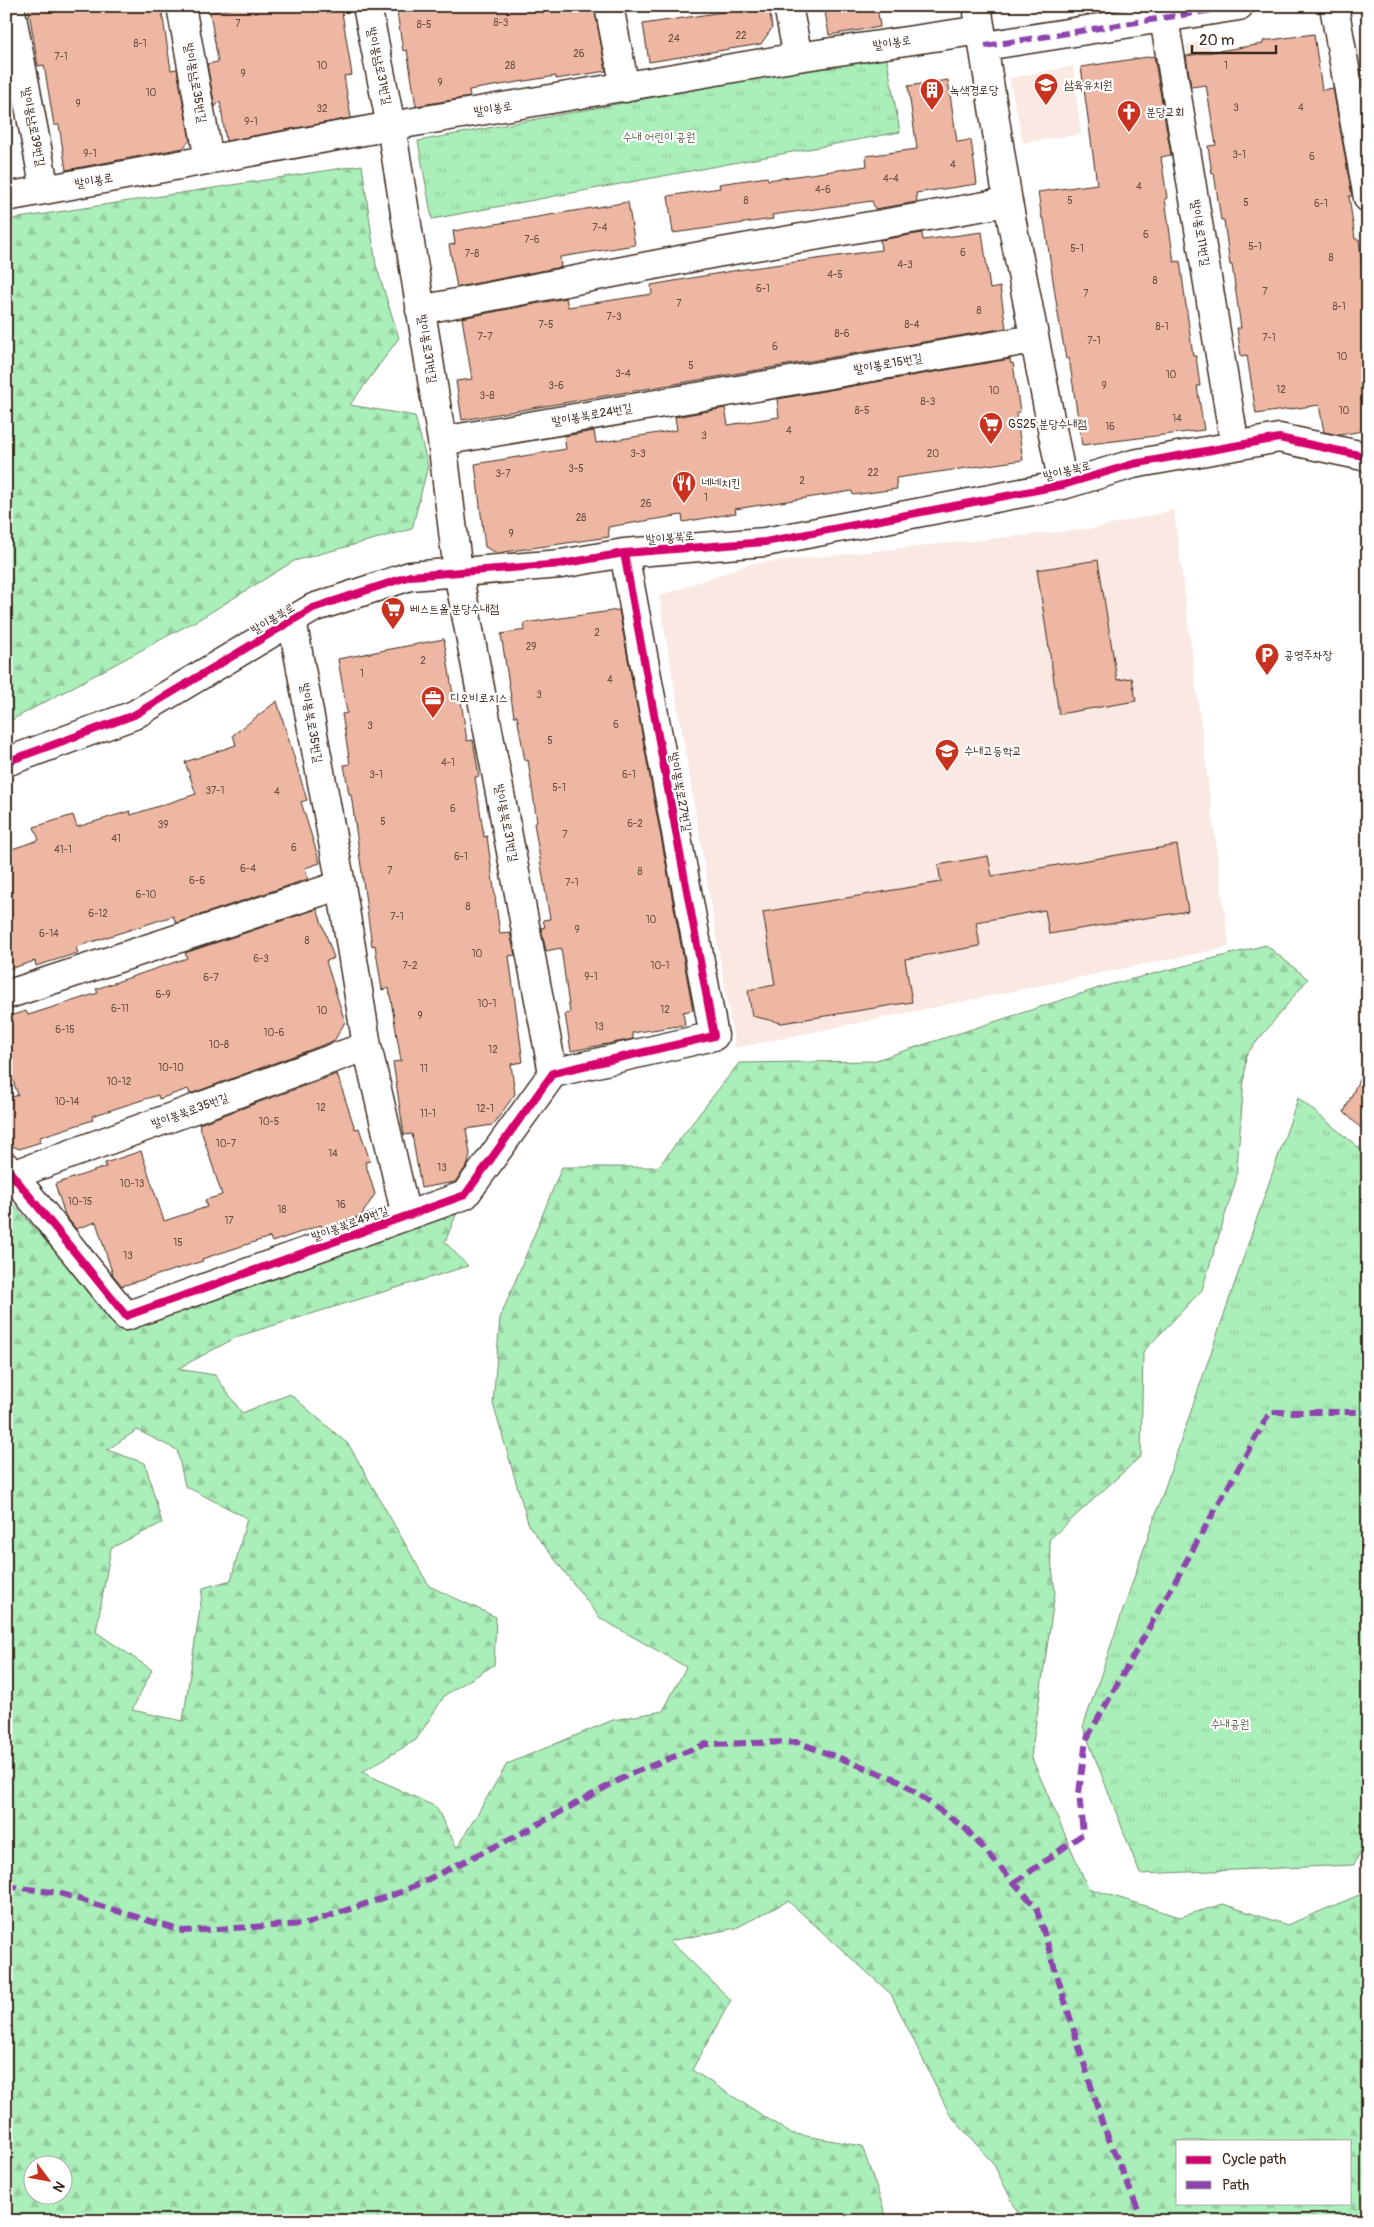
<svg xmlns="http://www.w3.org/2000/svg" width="1374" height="2227" font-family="Pangolin,'Poor Story',sans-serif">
	<defs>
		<pattern id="forest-firs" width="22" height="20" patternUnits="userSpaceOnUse" patternTransform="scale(1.25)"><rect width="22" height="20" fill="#aaeeb9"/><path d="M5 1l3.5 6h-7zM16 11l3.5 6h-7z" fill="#93cc9f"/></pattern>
		<pattern id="park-tufts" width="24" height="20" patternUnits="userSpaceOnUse" patternTransform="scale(1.25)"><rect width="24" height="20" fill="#aaeeb9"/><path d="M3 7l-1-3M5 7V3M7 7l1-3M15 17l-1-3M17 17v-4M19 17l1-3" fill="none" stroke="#93cc9f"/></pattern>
	</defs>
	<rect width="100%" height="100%" fill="#fff"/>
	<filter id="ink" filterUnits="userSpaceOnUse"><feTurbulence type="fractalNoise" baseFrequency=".02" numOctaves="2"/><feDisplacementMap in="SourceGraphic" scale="10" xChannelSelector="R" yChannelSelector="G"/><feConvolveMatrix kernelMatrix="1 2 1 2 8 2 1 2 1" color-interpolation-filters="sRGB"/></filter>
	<g filter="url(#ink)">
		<path fill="#fae9e3" d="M1208 39 1213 59 1189 65 1186 45Z
			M1073 66 1081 134 1023 143 1009 78Z
			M1174 510 1229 947 735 1048 659 596 749 564 1097 528Z"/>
		<path fill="url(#forest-firs)" stroke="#728c6c" fill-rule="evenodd" d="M362 165 376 265 399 338 350 405 415 416 428 466 412 529 294 561 203 617 6 723V220Z
			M1266 945 1308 979 1246 1055 1236 1180 1202 1290 1143 1352 1141 1456 1049 1540 1055 1593 1031 1756 1088 1888 1180 1917 1223 1904 1287 1925 1364 1893 1368 1883V2221H1022L993 2163 950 2115 891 1994 788 1901 736 1928 670 1941 731 2000 692 2070 790 2133 862 2146 888 2221H6V1196L71 1269 140 1316 458 1210 445 1242 468 1266 239 1336 177 1369 215 1375 242 1413 290 1394 349 1445 429 1586 496 1617 494 1665 445 1695 416 1740 362 1772 436 1807 457 1848 507 1764 613 1720 663 1711 686 1667 600 1618 529 1526 493 1404 500 1318 562 1167H658L739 1063 873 1061 1105 986ZM137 1430 177 1450 185 1486 247 1518 231 1580 203 1588 183 1721 132 1710 152 1670 96 1632 111 1548 162 1523 145 1463 107 1450ZM1178 2141H1350V2203H1178ZM32 2164H62V2194H32Z"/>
		<path fill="url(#park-tufts)" stroke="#728c6c" d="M886 54 900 132 432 219 418 141Z
			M1298 1098 1368 1155V1838L1354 1865 1140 1874 1083 1727Z"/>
		<path fill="#eeb7a3" stroke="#3b2a1e" d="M28 6H161L171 70 177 69 190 140 183 148 66 170 59 125H54L44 65 38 66Z
			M247 6H341L352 75 344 76 351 118 226 141 220 101 215 107 207 64 218 62 210 12Z
			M396 6H594L606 71 556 79V76L469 90 470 97 416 106 407 50 403 51Z
			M763 6H769L772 28 761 44 649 62 643 24Z
			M824 6H877L880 27 829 35Z
			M1314 34 1322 90 1333 88 1352 196H1349L1355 239H1359L1368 318V430L1340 435 1324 432 1319 405 1256 414 1247 355 1241 356 1237 328H1241L1232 265H1230L1224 220H1221L1214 173 1212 174 1208 146 1216 145 1206 85 1191 87 1186 56 1263 44V41Z
			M1154 56 1171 155 1161 157 1167 198 1165 199 1174 262 1180 261 1193 356H1196L1200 386H1197L1204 430 1082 445 1069 358 1066 359 1058 314 1044 219H1042L1038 192 1097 184 1081 67Z
			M948 80 957 142 971 140 977 184 916 193 917 202 875 209 872 201 772 215 773 219 673 233 668 196 720 188 719 184 767 177 768 180 867 166 866 156 917 149 908 86Z
			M1368 83V107L1364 84Z
			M628 202 635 245 560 257 561 267 457 287 449 245 455 244 453 231Z
			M982 232 990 289 1000 287 1006 328 462 420 456 381 472 379 462 318 566 298 568 307 652 294 651 285 738 270 881 250 880 240 922 233 923 240Z
			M1010 359 1011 364 1013 363 1020 412 1016 413 1023 460 896 478 897 489 853 495 852 491 735 509 736 513 683 522 682 515 608 527 609 537 497 553 485 547 475 464 566 449 564 436 594 431 596 443 677 430 675 417 725 408 728 425 779 417 777 399Z
			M1098 560 1117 680 1132 678 1136 701 1059 714 1037 570Z
			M619 610 693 1010 683 1012 685 1025 632 1033 633 1039 571 1051 565 1014 570 1013 561 948 546 951 541 928 545 927 543 920 550 919 534 823 537 822 528 760 525 761 517 716H514L501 634 525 630 524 623Z
			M444 639 453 695 460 694 467 741 473 740 479 776 475 777 484 837 487 836 500 934 510 933 515 955 509 956 523 1062 511 1064 515 1094 493 1125 466 1129 470 1154 468 1164 455 1182 421 1188 412 1134 404 1135 393 1062 401 1061 389 988 382 990 375 945 372 946 351 794H349L344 765 350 764 342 714 347 713 338 659Z
			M277 701 307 800 301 802 320 863 305 868 308 879 176 923 173 916 76 947 78 953 36 966 35 961 6 970V851L39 840 34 827 73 815 77 827 130 811 131 815 196 794 185 762 236 745 233 735Z
			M1177 845 1188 911 1049 934 1045 910 976 922 980 946 905 959 912 1002 782 1023 752 1016 748 990 775 985 763 912 941 882 938 865 988 856 992 876Z
			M317 909 334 958 326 961 345 1022 334 1041 190 1094 188 1089 159 1099 158 1095 92 1116 93 1120 40 1137 41 1142 19 1149 6 1143V1099L18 1095 6 1059V1017L26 1011 28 1015 98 993 96 989 187 958 185 953Z
			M1368 1060V1135L1344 1112Z
			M337 1074 355 1129 359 1128 370 1161 365 1162 375 1194 361 1216 322 1228 321 1225 272 1242 270 1237 202 1259 203 1261 122 1286 113 1275 96 1222 76 1229 65 1215 55 1184 106 1167 105 1163 141 1151 164 1221 207 1207 205 1200 222 1195 199 1124Z"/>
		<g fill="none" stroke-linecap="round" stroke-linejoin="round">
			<defs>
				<path id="minor" d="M10 6 45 190
					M181 6 209 160
					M367 6 391 126 442 441 458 572 553 1073
					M609 6 625 88
					M788 6 798 57
					M977 6 1008 202 1063 485
					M1162 6 1235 446
					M1334 6 1368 198
					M985 46 1239 6
					M6 197 391 126 798 57 981 30
					M420 310 716 253 1008 202
					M442 441 1034 339
					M292 620 341 885 367 1046 406 1216
					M6 762 134 715 313 608 410 576 561 564 624 553 765 542 1063 485 1133 464 1279 438 1368 457
					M6 995 341 885
					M6 1167 126 1316 465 1195 553 1073 714 1036 624 553
					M13 1175 367 1046"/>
			</defs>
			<use href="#minor" stroke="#3b2a1e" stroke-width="31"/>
			<use href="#minor" stroke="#fff" stroke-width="28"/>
			<path stroke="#8e44ad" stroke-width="6" stroke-dasharray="12 6" stroke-linecap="butt" d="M985 46 1239 6
				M1014 1883 1083 1834 1079 1793 1086 1740 1270 1412H1368
				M6 1886 59 1893 182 1931 305 1924 404 1891 522 1833 630 1774 706 1744 797 1742 898 1780 966 1829 1036 1907 1103 2125 1143 2221"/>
			<defs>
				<path id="cycleway" d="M6 762 134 715 313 608 410 576 561 564 624 553 765 542 1063 485 1133 464 1279 438 1368 457
					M6 1167 126 1316 465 1195 553 1073 714 1036 624 553"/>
			</defs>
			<use href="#cycleway" stroke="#fff" stroke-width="11"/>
			<use href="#cycleway" stroke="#d6006c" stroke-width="8"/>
		</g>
	</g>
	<defs>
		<symbol id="school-pin" viewBox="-11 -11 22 30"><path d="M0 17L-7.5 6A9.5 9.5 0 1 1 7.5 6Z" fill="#c8321e" stroke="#fff"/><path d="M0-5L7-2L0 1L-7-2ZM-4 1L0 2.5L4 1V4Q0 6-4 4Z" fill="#fff"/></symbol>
		<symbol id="building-pin" viewBox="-11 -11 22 30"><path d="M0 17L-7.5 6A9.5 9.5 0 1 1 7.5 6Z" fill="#c8321e" stroke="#fff"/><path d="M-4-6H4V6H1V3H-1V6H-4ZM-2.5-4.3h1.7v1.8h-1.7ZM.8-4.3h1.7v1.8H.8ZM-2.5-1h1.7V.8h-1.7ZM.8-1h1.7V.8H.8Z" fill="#fff"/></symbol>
		<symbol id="church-pin" viewBox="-11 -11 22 30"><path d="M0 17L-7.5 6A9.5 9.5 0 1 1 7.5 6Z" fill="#c8321e" stroke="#fff"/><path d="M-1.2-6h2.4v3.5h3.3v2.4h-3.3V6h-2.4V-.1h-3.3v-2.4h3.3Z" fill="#fff"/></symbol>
		<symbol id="supermarket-pin" viewBox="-11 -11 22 30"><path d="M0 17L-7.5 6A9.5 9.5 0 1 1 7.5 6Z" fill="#c8321e" stroke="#fff"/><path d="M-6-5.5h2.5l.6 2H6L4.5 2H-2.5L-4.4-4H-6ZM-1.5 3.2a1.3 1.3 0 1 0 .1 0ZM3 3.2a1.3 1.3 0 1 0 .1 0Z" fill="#fff"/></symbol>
		<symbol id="restaurant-pin" viewBox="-11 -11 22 30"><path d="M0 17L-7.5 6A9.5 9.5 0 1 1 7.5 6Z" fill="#c8321e" stroke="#fff"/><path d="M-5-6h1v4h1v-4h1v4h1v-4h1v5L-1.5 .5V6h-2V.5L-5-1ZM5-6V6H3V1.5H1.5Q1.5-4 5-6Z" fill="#fff"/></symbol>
		<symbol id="parking-pin" viewBox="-11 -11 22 30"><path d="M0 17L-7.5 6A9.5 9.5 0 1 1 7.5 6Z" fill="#c8321e" stroke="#fff"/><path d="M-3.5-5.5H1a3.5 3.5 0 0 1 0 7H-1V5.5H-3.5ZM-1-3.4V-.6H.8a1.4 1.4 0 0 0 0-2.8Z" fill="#fff"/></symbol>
		<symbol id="office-pin" viewBox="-11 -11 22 30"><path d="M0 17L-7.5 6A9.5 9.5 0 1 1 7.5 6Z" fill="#c8321e" stroke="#fff"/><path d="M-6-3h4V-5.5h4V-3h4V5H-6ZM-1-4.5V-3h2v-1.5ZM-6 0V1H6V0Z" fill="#fff"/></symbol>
	</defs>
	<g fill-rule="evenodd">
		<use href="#school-pin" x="1032" y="71" width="28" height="38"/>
		<use href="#building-pin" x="918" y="76" width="28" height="38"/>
		<use href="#church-pin" x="1115" y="98" width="28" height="38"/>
		<use href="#supermarket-pin" x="977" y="410" width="28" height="38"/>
		<use href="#restaurant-pin" x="670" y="469" width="28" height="38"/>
		<use href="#supermarket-pin" x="379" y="595" width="28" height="38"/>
		<use href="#parking-pin" x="1253" y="641" width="28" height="38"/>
		<use href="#office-pin" x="419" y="684" width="28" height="38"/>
		<use href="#school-pin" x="933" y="737" width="28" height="38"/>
	</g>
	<g text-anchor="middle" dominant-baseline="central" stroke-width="4.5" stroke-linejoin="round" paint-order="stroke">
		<g font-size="10" fill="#684d3f">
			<text x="501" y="23">8-3</text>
			<text x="238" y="24">7</text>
			<text x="424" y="25">8-5</text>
			<text x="741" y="36">22</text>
			<text x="674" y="39">24</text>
			<text x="140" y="44">8-1</text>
			<text x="579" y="54">26</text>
			<text x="61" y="57">7-1</text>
			<text x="322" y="66">10</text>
			<text x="510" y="66">28</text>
			<text x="1226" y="66">1</text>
			<text x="243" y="74">9</text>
			<text x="440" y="83">9</text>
			<text x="151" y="93">10</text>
			<text x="78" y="104">9</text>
			<text x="1236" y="108">3</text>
			<text x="1301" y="108">4</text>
			<text x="322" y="109">32</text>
			<text x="251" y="122">9-1</text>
			<text x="90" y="154">9-1</text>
			<text x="1239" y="155">3-1</text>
			<text x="1312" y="157">6</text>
			<text x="953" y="165">4</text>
			<text x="891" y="179">4-4</text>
			<text x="1139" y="187">4</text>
			<text x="823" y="190">4-6</text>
			<text x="746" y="201">8</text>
			<text x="1070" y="201">5</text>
			<text x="1246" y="203">5</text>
			<text x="1321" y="204">6-1</text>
			<text x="600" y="228">7-4</text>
			<text x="1146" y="235">6</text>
			<text x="532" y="240">7-6</text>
			<text x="1255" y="247">5-1</text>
			<text x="1077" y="249">5-1</text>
			<text x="963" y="253">6</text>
			<text x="472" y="254">7-8</text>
			<text x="1331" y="258">8</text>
			<text x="905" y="265">4-3</text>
			<text x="835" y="275">4-5</text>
			<text x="1155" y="281">8</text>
			<text x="763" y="289">6-1</text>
			<text x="1265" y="292">7</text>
			<text x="1086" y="294">7</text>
			<text x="679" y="304">7</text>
			<text x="1339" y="307">8-1</text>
			<text x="979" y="311">8</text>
			<text x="614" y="317">7-3</text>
			<text x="546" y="325">7-5</text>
			<text x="912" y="325">8-4</text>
			<text x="1162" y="327">8-1</text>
			<text x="842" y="334">8-6</text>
			<text x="485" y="337">7-7</text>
			<text x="1269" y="338">7-1</text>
			<text x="1094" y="341">7-1</text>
			<text x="775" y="347">6</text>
			<text x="1342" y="357">10</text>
			<text x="691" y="366">5</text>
			<text x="623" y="374">3-4</text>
			<text x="1171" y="375">10</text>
			<text x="556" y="386">3-6</text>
			<text x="1104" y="386">9</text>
			<text x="1281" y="390">12</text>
			<text x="994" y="391">10</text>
			<text x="487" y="396">3-8</text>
			<text x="928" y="402">8-3</text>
			<text x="862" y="411">8-5</text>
			<text x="1344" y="411">10</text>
			<text x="1177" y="419">14</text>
			<text x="1110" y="427">16</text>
			<text x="789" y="431">4</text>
			<text x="704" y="436">3</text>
			<text x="638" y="454">3-3</text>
			<text x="933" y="454">20</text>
			<text x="576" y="469">3-5</text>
			<text x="873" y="473">22</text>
			<text x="503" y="474">3-7</text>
			<text x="802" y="481">2</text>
			<text x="706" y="498">1</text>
			<text x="646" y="504">26</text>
			<text x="581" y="518">28</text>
			<text x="511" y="534">9</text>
			<text x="597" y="633">2</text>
			<text x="531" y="647">29</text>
			<text x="423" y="661">2</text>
			<text x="362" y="674">1</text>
			<text x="610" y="680">4</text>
			<text x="539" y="695">3</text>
			<text x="616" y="725">6</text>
			<text x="370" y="726">3</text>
			<text x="550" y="741">5</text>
			<text x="448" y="763">4-1</text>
			<text x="376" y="775">3-1</text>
			<text x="629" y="775">6-1</text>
			<text x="559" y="788">5-1</text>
			<text x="215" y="791">37-1</text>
			<text x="277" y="792">4</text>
			<text x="453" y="809">6</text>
			<text x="383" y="822">5</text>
			<text x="635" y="824">6-2</text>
			<text x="163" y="825">39</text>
			<text x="565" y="835">7</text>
			<text x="116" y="839">41</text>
			<text x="294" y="848">6</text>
			<text x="63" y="850">41-1</text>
			<text x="461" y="857">6-1</text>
			<text x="248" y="869">6-4</text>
			<text x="390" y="871">7</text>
			<text x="640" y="872">8</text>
			<text x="197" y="881">6-6</text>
			<text x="572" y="883">7-1</text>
			<text x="146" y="895">6-10</text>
			<text x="468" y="907">8</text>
			<text x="98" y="914">6-12</text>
			<text x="397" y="917">7-1</text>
			<text x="651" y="920">10</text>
			<text x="577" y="930">9</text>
			<text x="49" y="934">6-14</text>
			<text x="307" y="941">8</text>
			<text x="477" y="954">10</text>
			<text x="261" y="959">6-3</text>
			<text x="410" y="966">7-2</text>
			<text x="660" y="966">10-1</text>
			<text x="591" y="977">9-1</text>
			<text x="211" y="978">6-7</text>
			<text x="163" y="995">6-9</text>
			<text x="487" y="1004">10-1</text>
			<text x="120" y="1009">6-11</text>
			<text x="665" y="1010">12</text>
			<text x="322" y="1011">10</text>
			<text x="420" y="1016">9</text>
			<text x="599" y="1027">13</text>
			<text x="65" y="1030">6-15</text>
			<text x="274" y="1033">10-6</text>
			<text x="219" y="1045">10-8</text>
			<text x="493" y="1050">12</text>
			<text x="171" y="1068">10-10</text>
			<text x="424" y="1069">11</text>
			<text x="119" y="1082">10-12</text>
			<text x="67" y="1102">10-14</text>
			<text x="321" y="1108">12</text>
			<text x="485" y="1109">12-1</text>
			<text x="428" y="1114">11-1</text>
			<text x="269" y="1122">10-5</text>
			<text x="226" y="1144">10-7</text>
			<text x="333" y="1154">14</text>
			<text x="442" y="1168">13</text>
			<text x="132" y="1184">10-13</text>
			<text x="80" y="1202">10-15</text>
			<text x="341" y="1205">16</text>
			<text x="282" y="1210">18</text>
			<text x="229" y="1221">17</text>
			<text x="178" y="1243">15</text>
			<text x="128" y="1256">13</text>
		</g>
		<g font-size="12" fill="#3b2a1e" stroke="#fff">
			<text transform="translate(892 43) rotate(-9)">발이봉로</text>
			<text transform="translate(379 66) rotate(78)">발이봉남로31번길</text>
			<text transform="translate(195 83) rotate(80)">발이봉남로35번길</text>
			<text transform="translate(493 109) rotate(-9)">발이봉로</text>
			<text transform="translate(33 127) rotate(79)">발이봉남로39번길</text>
			<text transform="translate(94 181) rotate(-10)">발이봉로</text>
			<text transform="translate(1200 233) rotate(81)">발이봉로11번길</text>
			<text transform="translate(427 349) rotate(81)">발이봉로31번길</text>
			<text transform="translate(888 364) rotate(-10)">발이봉로15번길</text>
			<text transform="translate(592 415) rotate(-10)">발이봉북로24번길</text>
			<text transform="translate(1067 471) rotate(-14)">발이봉북로</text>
			<text transform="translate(670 538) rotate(-5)">발이봉북로</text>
			<text transform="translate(273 619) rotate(-31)">발이봉북로</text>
			<text transform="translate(311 723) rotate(80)">발이봉북로35번길</text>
			<text transform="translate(680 792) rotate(80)">발이봉북로27번길</text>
			<text transform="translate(506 823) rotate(79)">발이봉북로31번길</text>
			<text transform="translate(190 1111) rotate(-20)">발이봉북로35번길</text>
			<text transform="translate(350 1224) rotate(-20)">발이봉북로49번길</text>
		</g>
		<g font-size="12" fill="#3b2a1e" stroke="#fff" text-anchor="start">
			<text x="1064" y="85">삼육유치원</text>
			<text x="950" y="90">녹색경로당</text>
			<text x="1146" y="112">분당교회</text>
			<text x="1008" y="424">GS25 분당수내점</text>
			<text x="702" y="483">네네치킨</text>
			<text x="410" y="609">베스트올 분당수내점</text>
			<text x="1284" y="655">공영주차장</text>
			<text x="450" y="698">디오비로지스</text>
			<text x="964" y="751">수내고등학교</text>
		</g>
		<g font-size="12" fill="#575b45" stroke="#fff">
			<text x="659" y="137">수내 어린이 공원</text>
			<text x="1230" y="1724">수내공원</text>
		</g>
	</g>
	<rect width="1374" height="2227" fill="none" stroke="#fff" stroke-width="25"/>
	<rect x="12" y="12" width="1349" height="2202" fill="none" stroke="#3b2a1e" stroke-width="2" filter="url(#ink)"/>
	<rect x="1176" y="2140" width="175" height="65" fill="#ffffff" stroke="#b1aaa5"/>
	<rect x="1186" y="2156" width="25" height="8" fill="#d6006c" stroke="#b1aaa5"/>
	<text x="1222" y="2164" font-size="15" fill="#3b2a1e">Cycle path</text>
	<rect x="1186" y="2181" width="25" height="8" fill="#8e44ad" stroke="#b1aaa5"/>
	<text x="1222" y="2190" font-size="15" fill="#3b2a1e">Path</text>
	<g transform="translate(48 2180) rotate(122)"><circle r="24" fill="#ffffff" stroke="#b1aaa5"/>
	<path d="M0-4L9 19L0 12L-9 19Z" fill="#c8321e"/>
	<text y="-8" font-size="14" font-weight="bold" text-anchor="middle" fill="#3b2a1e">N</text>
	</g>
	<path d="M1192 45v8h84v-8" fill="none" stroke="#3b2a1e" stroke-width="2.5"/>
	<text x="1199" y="45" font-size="15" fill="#3b2a1e" stroke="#ffffff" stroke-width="4" paint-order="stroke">20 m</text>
</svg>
